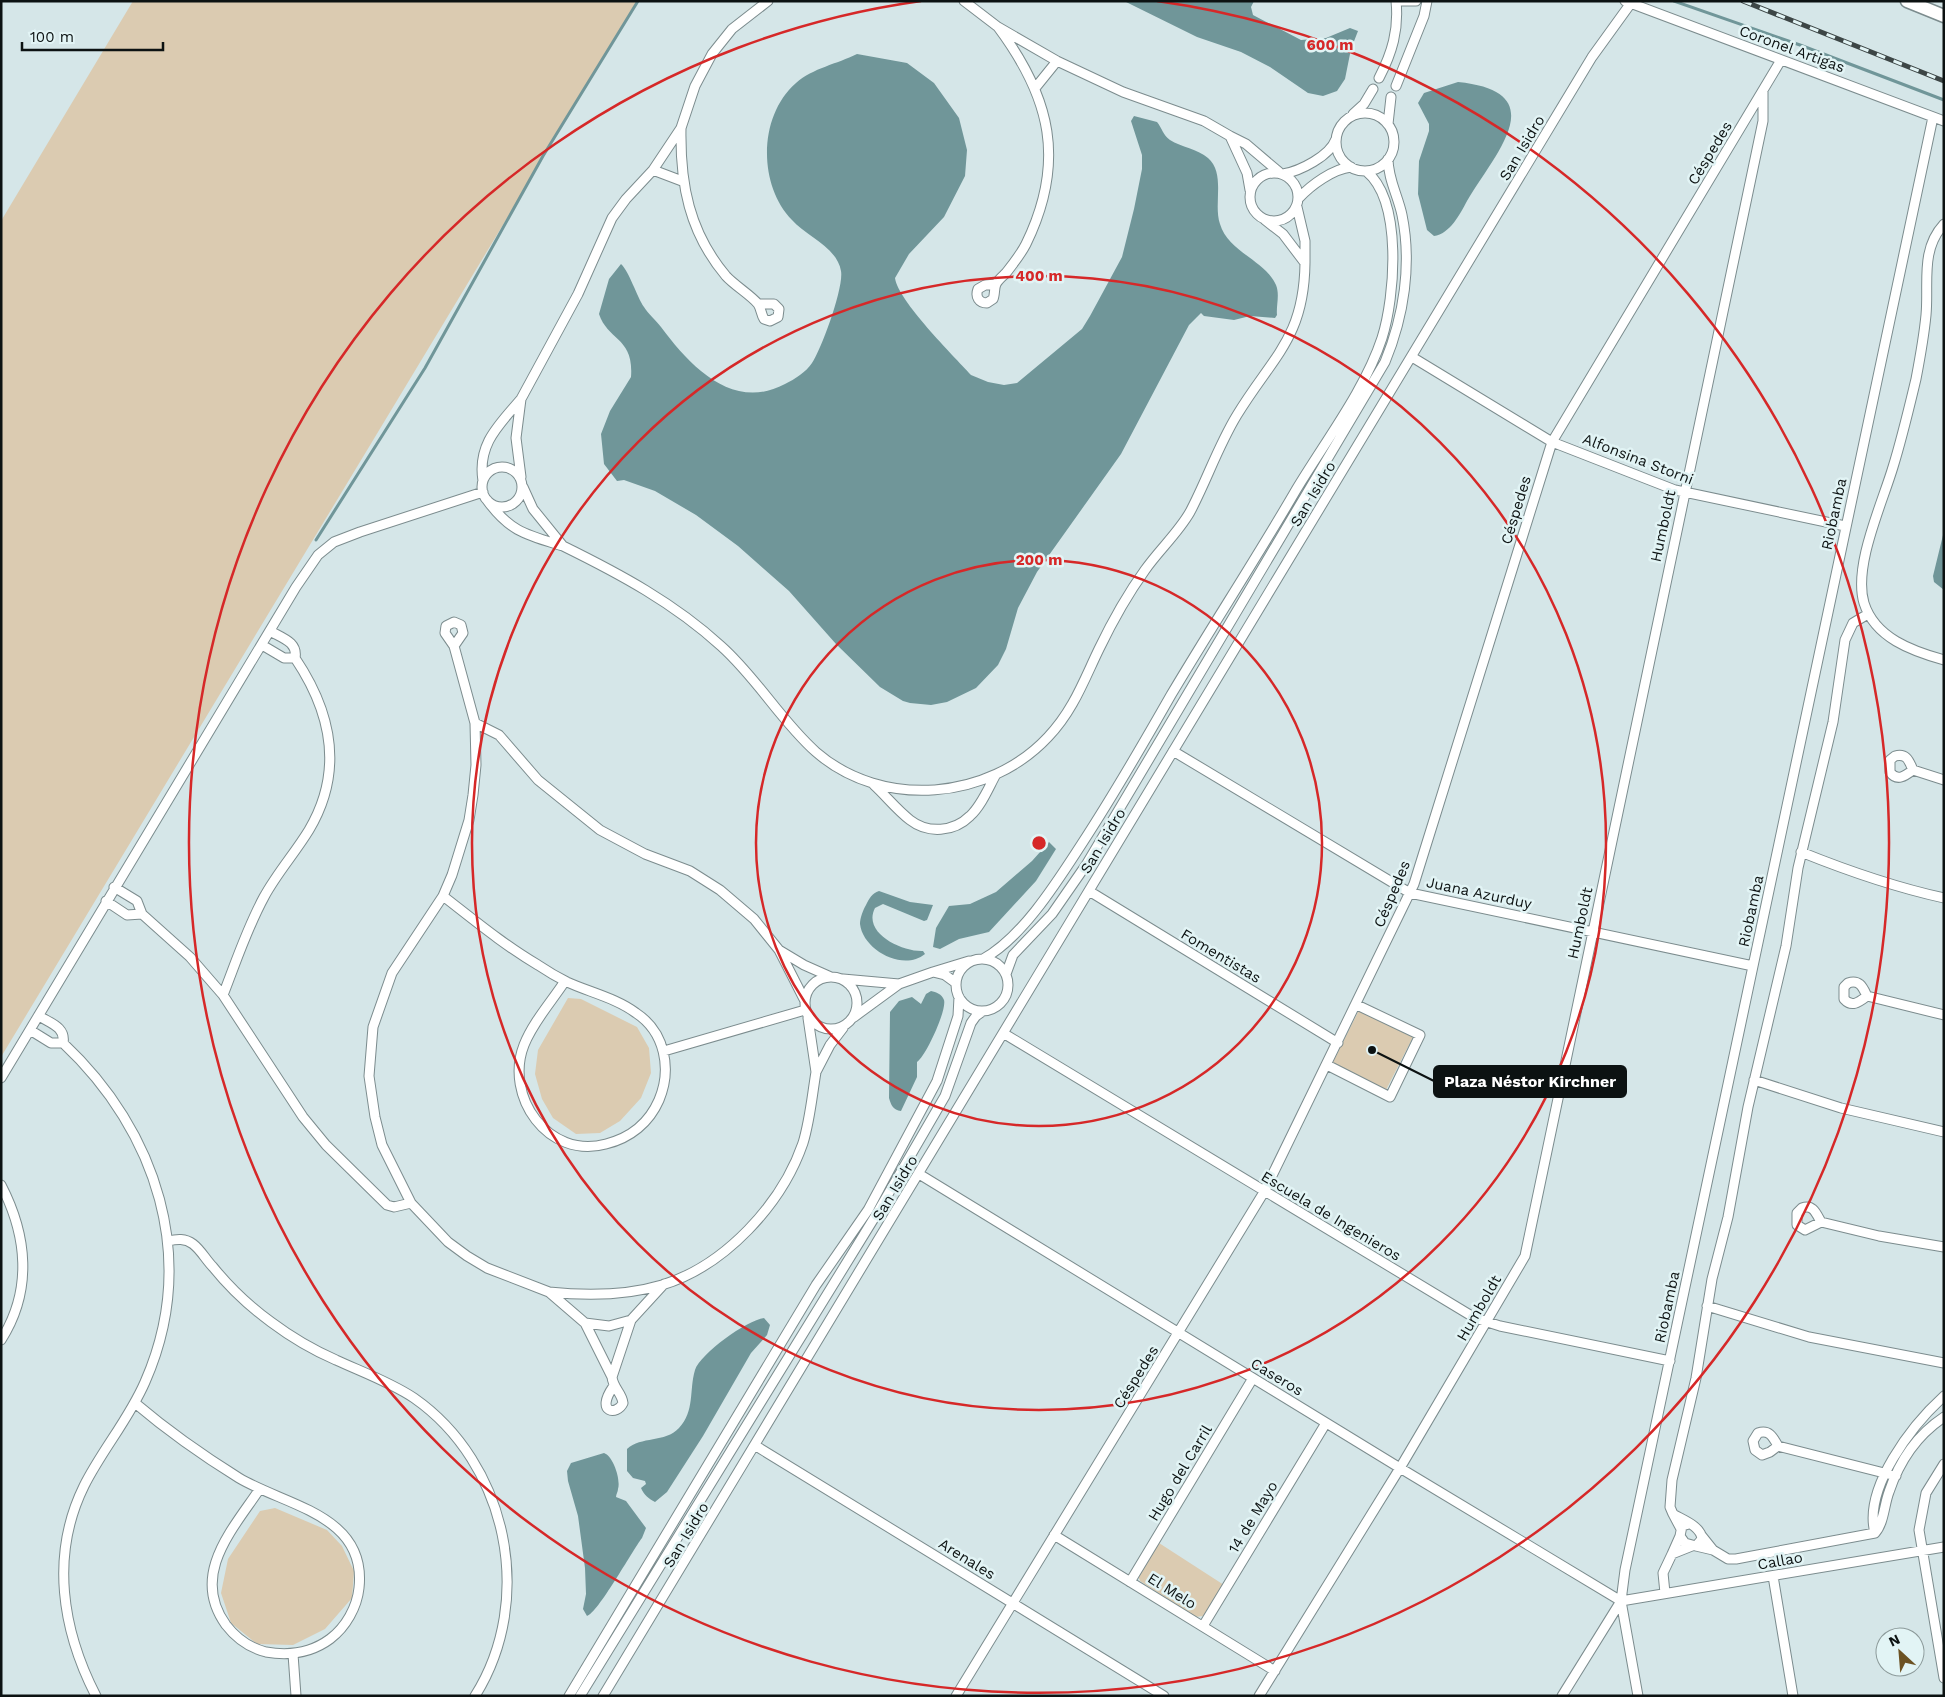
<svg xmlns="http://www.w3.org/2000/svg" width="1945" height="1697" font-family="'Work Sans',sans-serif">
	<rect width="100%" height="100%" fill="#d5e6e8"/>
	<path fill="#dbcbb1" d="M133 1H638L1 1057V221Z
		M568 998 581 999 637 1027 649 1048 651 1073 641 1098 620 1121 600 1133 576 1134 553 1118 542 1099 535 1074 538 1050Z
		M1359 1010 1413 1037 1386 1090 1332 1064Z
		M275 1508 327 1530 342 1546 354 1571 352 1598 325 1629 293 1645 257 1644 231 1623 221 1593 228 1559 260 1511Z
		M1159 1543 1224 1585 1203 1616 1195 1617 1140 1581 1138 1575Z"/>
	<path fill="#709699" d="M1124 1H1254L1251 7 1253 15 1301 40 1326 38 1350 28 1358 31 1351 49 1345 79 1337 91 1323 96 1308 93 1270 67 1241 52 1197 37Z
		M857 54 907 63 934 83 959 118 967 150 965 176 944 217 909 254 895 278C898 301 953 355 971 375L988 382 1004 385 1017 383 1082 329 1090 316 1122 257 1134 209 1142 169V155L1131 121 1134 116 1157 122C1162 128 1163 135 1170 140 1181 147 1198 149 1208 158 1226 174 1213 204 1220 224 1228 252 1265 260 1276 285 1280 295 1276 305 1277 315L1275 318 1250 316 1234 320 1204 316 1201 313 1189 325 1121 454 1037 572 1018 608 1006 649 998 665 976 688 947 702 931 705 910 703 903 701 880 687 836 644 789 591 738 546 696 515 655 491 624 480 617 481 604 464 601 434 610 411 631 377C634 337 608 341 599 314L609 279 621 264C629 271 637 297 644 307 648 314 656 320 661 327 690 366 733 412 785 384 795 379 806 372 812 363 822 348 844 287 841 271 837 247 806 236 792 220 758 185 758 116 796 83 813 68 837 64 857 54Z
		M1458 82C1555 92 1495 153 1467 201 1460 214 1450 234 1434 236L1427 230 1418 194 1419 161 1429 131V124L1418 103 1424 93Z
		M1944 531V590L1934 582 1933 576Z
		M1049 842 1056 849 1036 881 989 932 959 939 940 949 933 947 936 928 949 906 970 904 996 892 1032 861Z
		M879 891 910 902 933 905 927 920 924 921 883 904 875 908C862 933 902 952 923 951L925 954C903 972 863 950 860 924 860 918 863 910 866 905 869 899 872 893 879 891Z
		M931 991C936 992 942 994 944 1000 947 1010 926 1056 917 1062V1077L901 1111C893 1110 891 1105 889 1098L890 1012 899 1001 912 997 921 1004 926 994Z
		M764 1318 770 1325 767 1335 751 1353 703 1436 667 1492 655 1502C649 1499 644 1495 641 1488L646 1484 645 1481 633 1478 627 1471V1449C641 1436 665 1443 679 1428 695 1411 689 1390 695 1370 700 1354 747 1320 764 1318Z
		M604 1453C613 1456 621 1479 618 1489 618 1492 616 1494 616 1497L626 1501 646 1528 642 1538C632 1551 598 1613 587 1616L583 1609 586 1594 585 1568 578 1516 568 1481 567 1471 571 1463Z"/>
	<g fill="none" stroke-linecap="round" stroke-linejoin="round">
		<path stroke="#709699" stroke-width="3" d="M1674 1 1800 45 1944 100
			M316 540 425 368 543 156 638 1"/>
		<defs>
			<path id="street" d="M964 1 998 27 1057 61 1123 92 1204 121 1230 136
				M1402 1H1416
				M1625 1 1944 121
				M1379 78C1392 53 1399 30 1396 1
				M1396 86 1424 16 1427 1
				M1036 87 1057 61
				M1336 142a29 29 0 1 1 58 0a29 29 0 1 1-58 0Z
				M1353 114 1364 104 1373 89
				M1388 124 1391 97
				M681 128C680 184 689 232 726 276 734 285 752 296 758 304 761 308 761 314 764 319L770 321 778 317 779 309 774 304H758
				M653 170 682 181
				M1250 197a24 24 0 1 1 48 0a24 24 0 1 1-48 0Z
				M1283 174C1300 171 1330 156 1336 139
				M1250 190 1247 173 1230 136 1246 144 1279 172
				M1299 198C1311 185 1333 169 1351 167
				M1265 220 1283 234 1305 263V241L1297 207
				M1944 224C1920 250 1929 283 1926 315 1924 336 1920 358 1916 379 1909 408 1902 438 1893 467 1882 504 1853 566 1864 603 1875 638 1912 651 1944 660
				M996 284 985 285 978 289C975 297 979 303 987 303L993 299C995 295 994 288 996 284 998 280 1003 276 1006 273 1013 264 1021 254 1026 244 1066 162 1051 98 998 27
				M1412 357 1552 442 1675 490 1845 526
				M521 399 578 294 612 218 626 199 653 170 681 128 695 86 712 54 732 29 768 1
				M482 487a20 20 0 1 1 40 0a20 20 0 1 1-40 0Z
				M483 481C477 444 499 425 521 399L516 438 521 477
				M487 500C510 532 527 535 563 546L533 509 523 487
				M563 546C620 574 674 603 721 646 757 678 781 721 816 752 883 810 989 800 1048 737 1073 711 1084 680 1099 649 1112 622 1127 595 1145 570 1159 550 1178 533 1190 512 1207 480 1218 446 1237 415 1273 356 1304 338 1305 263
				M262 645 284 658H295C298 642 282 638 270 631
				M454 646 463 633 461 625 454 622 446 626 445 633 454 646 475 723 476 765 473 795 469 820 452 875 443 896 392 973 373 1027 369 1076 375 1117 382 1145 411 1203 448 1242 467 1256 487 1268 549 1292 585 1323 609 1326 631 1320 664 1284
				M475 723 499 735 538 780 600 830 645 854 690 871 720 890 754 919 779 950
				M1173 751 1410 893 1753 966
				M1913 770C1905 776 1897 782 1890 772V760L1895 756C1907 753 1909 761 1913 770L1944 780
				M874 785C886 796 897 810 910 820 928 834 954 832 970 816 981 806 988 789 995 776
				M1801 852C1848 871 1894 887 1944 898
				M114 887 137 901 142 914 190 957 223 995 303 1117 326 1145 387 1205 394 1207 411 1203
				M1089 891 1338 1043
				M443 896C474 920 504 945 538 965 547 971 557 977 567 982 589 992 616 998 636 1013 665 1032 672 1069 659 1100 649 1123 630 1138 606 1144 548 1160 504 1096 524 1045 533 1022 552 1001 565 981
				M106 901 127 915 142 914
				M956 985a26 26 0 1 1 52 0a26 26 0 1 1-52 0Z
				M983 959C1022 938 1057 882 1081 845 1113 796 1142 746 1171 695 1212 626 1256 559 1296 490 1324 443 1365 390 1382 338 1395 297 1403 201 1366 171
				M1006 974 1013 955 1052 914 1086 865 1385 362C1404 316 1412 264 1402 215 1398 196 1388 179 1388 159
				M805 1003a26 26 0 1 1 52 0a26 26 0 1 1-52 0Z
				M843 979 899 984 854 1017
				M956 983 945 975 933 972 969 961
				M899 984 933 972
				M223 995C236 962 247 928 264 897 277 873 295 853 309 830 344 771 332 713 295 658
				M1867 996C1859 1002 1852 1008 1844 999V987L1848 983C1860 979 1863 988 1867 996L1944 1015
				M805 1001 779 950 804 965 831 977
				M808 1018 816 1072 830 1045 843 1028
				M30 1030 51 1043H63C66 1027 50 1023 39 1016
				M1003 1033 1475 1318 1500 1326 1670 1361
				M63 1043C157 1131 199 1259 145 1382 129 1419 102 1450 84 1486 50 1555 62 1630 96 1696
				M664 1051 805 1010
				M1327 1065 1390 1097 1420 1035 1357 1005
				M1 1078 296 587 318 555 334 542 360 532 483 492
				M1754 1080 1841 1108 1944 1132
				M919 1174 1400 1468 1621 1601
				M1 1185C27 1235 33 1290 1 1340
				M1821 1222 1805 1230 1797 1225V1213L1802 1208C1813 1204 1816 1213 1821 1222L1879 1236 1944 1247
				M168 1241C177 1239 185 1238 193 1244 201 1250 206 1260 213 1267 230 1288 249 1306 271 1322 291 1337 313 1350 336 1360 362 1372 390 1382 414 1398 507 1463 536 1599 475 1696
				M549 1292C587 1296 625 1296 662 1285 725 1266 782 1204 803 1143 810 1120 812 1096 816 1072
				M1707 1306 1809 1337 1944 1363
				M585 1323 612 1377 631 1320
				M612 1377C613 1388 622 1393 623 1403 617 1416 595 1413 613 1387
				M135 1403C168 1431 202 1455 239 1478 286 1506 367 1515 359 1588 357 1607 346 1627 330 1639 311 1653 289 1656 266 1652 250 1648 236 1638 226 1625 190 1575 232 1530 259 1490
				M756 1446 1164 1696
				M1778 1446 1770 1452 1762 1455 1755 1450 1753 1441 1758 1433C1769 1429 1773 1437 1778 1446L1896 1476
				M1944 1464 1926 1493 1919 1530 1944 1678
				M1673 1514 1670 1507 1672 1480 1696 1378 1712 1279 1728 1217 1748 1107 1786 946 1798 868 1833 722 1845 640 1853 623 1868 614
				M1681 1529 1673 1514C1683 1520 1701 1526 1702 1539L1696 1546 1685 1543 1680 1536 1682 1526 1689 1524
				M1875 1533C1863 1488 1912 1425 1944 1396
				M1054 1535 1275 1671
				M1680 1536 1672 1554 1692 1546
				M1696 1546 1713 1550 1701 1535
				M1713 1550 1728 1559H1736L1875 1533C1884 1523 1884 1505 1889 1492 1899 1462 1917 1435 1944 1417
				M1773 1576 1793 1696
				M1130 1582 1253 1378
				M1665 1593 1663 1573 1672 1554
				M1621 1601 1944 1547
				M1621 1601 1638 1696
				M1203 1626 1326 1423
				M293 1654 296 1696
				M569 1696 816 1285 868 1210 937 1081 958 1016 959 997
				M580 1696 876 1215 945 1096 971 1023 976 1016 983 1011
				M603 1696 1592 57 1631 3
				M956 1696 1264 1192 1414 884 1552 442 1781 60
				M1259 1696 1400 1468 1525 1256 1763 121V92
				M1562 1696 1621 1601 1625 1570 1933 117"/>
			<path id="secondary" d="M1907 1 1944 16"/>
		</defs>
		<use href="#street" stroke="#7c8c8e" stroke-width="11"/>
		<use href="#secondary" stroke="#7c8c8e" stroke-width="15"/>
		<use href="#street" stroke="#fff" stroke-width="9"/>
		<use href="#secondary" stroke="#fff" stroke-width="12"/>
		<defs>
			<path id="rail" d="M1743 1 1944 81"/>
		</defs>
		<use href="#rail" stroke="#3d4646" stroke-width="5"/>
		<use href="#rail" stroke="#e2f4f5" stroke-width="3" stroke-dasharray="9" stroke-linecap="butt"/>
	</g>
	<g fill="none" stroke="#d62828" stroke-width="2.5">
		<circle cx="1039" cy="843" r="283"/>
		<circle cx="1039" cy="843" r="567"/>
		<path d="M1157 1A850 850 0 1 1 921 1"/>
	</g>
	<g text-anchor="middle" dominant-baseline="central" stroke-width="5" stroke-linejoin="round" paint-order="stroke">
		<g font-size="15" fill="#0c1212" stroke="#e2f4f5">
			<text transform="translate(1792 49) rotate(20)">Coronel Artigas</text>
			<text transform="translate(1522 148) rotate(-59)">San Isidro</text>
			<text transform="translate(1710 153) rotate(-59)">Céspedes</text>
			<text transform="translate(1638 459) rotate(21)">Alfonsina Storni</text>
			<text transform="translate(1313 494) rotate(-59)">San Isidro</text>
			<text transform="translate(1516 510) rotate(-73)">Céspedes</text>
			<text transform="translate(1834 514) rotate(-78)">Riobamba</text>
			<text transform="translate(1663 526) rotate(-78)">Humboldt</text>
			<text transform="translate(1103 841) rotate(-59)">San Isidro</text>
			<text transform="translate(1479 893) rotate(12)">Juana Azurduy</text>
			<text transform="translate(1392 894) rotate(-67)">Céspedes</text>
			<text transform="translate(1751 911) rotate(-78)">Riobamba</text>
			<text transform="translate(1580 923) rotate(-78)">Humboldt</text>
			<text transform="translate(1221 956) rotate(31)">Fomentistas</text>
			<text transform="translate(895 1188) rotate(-59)">San Isidro</text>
			<text transform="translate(1331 1216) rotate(31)">Escuela de Ingenieros</text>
			<text transform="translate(1667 1307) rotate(-78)">Riobamba</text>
			<text transform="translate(1479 1308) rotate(-60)">Humboldt</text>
			<text transform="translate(1136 1377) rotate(-58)">Céspedes</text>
			<text transform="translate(1277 1377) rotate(31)">Caseros</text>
			<text transform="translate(1180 1473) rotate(-59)">Hugo del Carril</text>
			<text transform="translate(1253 1517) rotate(-59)">14 de Mayo</text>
			<text transform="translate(686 1535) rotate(-59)">San Isidro</text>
			<text transform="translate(967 1559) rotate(32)">Arenales</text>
			<text transform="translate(1780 1561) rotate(-10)">Callao</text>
			<text transform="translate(1172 1591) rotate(32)">El Melo</text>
		</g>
	</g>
	<circle cx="1039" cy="843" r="8" fill="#d62828" stroke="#e2f4f5" stroke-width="2.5"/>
	<g font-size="15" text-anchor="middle" font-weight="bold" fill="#d62828" stroke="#e2f4f5" stroke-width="5" stroke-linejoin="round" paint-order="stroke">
		<text x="1330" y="50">600 m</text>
		<text x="1039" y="281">400 m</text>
		<text x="1039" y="565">200 m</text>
	</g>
	<path fill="none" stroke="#0c1212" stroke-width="2" d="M1372 1050L1434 1081"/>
	<circle fill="#0c1212" stroke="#e2f4f5" stroke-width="2" cx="1372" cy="1050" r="5"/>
	<rect fill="#0c1212" stroke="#0c1212" stroke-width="2" x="1434" y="1066" width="192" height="31" rx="5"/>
	<g font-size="16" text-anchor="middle" font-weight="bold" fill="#fff">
		<text x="1530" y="1087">Plaza Néstor Kirchner</text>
	</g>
	<rect width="1945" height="1697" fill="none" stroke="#0c1212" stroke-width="5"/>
	<g transform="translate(1900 1652) rotate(334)"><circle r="24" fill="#e2f4f5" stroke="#8c9a9a"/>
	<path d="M0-4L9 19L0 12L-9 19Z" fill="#6c5223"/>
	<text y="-8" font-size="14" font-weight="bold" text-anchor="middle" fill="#0c1212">N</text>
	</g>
	<path d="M22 42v8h141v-8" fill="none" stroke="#0c1212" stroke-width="2.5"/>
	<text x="30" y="42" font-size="15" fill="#0c1212" stroke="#e2f4f5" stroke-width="4" paint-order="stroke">100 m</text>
</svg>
